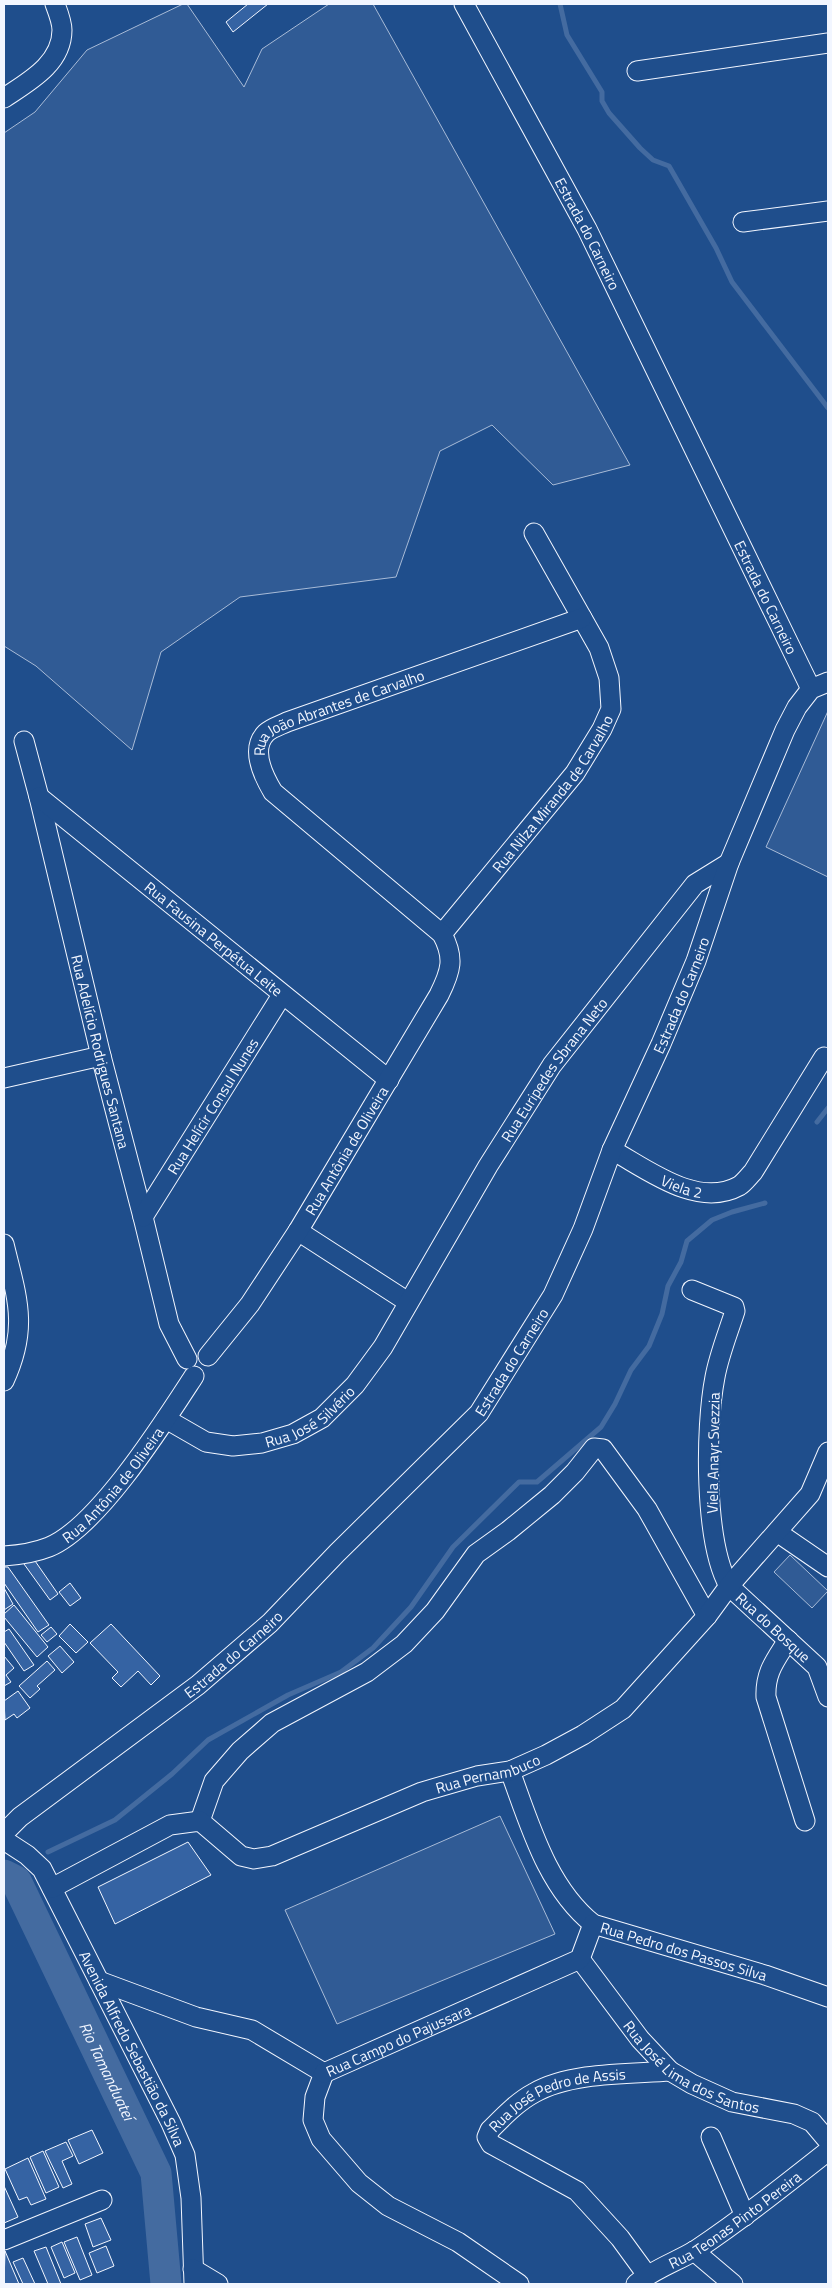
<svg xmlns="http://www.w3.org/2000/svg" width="832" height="2288" font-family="'Titillium Web',sans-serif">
	<rect width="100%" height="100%" fill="#1f4e8c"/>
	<path fill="#305b95" stroke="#a8bbd7" d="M183 4H187L244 87 262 49 329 4H373L630 465 553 485 492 425 440 451 396 577 240 597 161 652 132 750 36 666 4 646V133L35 112 87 50Z
		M828 711V877L766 847Z
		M790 1555 828 1591 812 1608 774 1572Z
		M500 1816 555 1934 337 2024 285 1910Z"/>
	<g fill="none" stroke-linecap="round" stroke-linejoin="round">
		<path stroke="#446ba0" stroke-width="5" d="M560 4 567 35 602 92V101L609 113 640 148 653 160 669 166 716 248 732 282 828 408
			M817 1122 828 1108
			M48 1852 115 1820 172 1774 208 1740 288 1695 341 1672 373 1648 411 1607 453 1547 519 1482H537L601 1427 615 1404 631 1370 649 1346 662 1314 668 1286 681 1262 687 1241 712 1220 732 1212 765 1203"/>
		<path stroke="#446ba0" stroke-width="31" id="s1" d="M4 1875 16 1881 156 2173 166 2284"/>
	</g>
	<path fill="#3563a3" stroke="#f2f6ff" d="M248 4H268L233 32 226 22Z
		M33 1558 58 1594 50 1600 24 1564Z
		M4 1567H8L49 1625 38 1632 4 1583Z
		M70 1583 81 1598 70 1606 59 1592Z
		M4 1588 13 1604 4 1610Z
		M14 1605 48 1647 37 1657 4 1617V1614Z
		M70 1624 88 1642 76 1653 59 1636Z
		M111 1624 160 1676 151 1685 138 1671 121 1687 112 1678 118 1672 90 1643Z
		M51 1627 57 1634 47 1642 41 1635Z
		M9 1629 34 1665 24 1671 4 1642V1632Z
		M60 1646 74 1662 62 1673 48 1656Z
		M4 1656 14 1668 6 1675 11 1682 4 1686Z
		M47 1661 55 1670 37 1686 40 1689 30 1698 19 1686Z
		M18 1691 30 1708 17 1718 14 1714 5 1720 4 1701Z
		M188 1842 211 1875 115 1924 98 1887Z
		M92 2130 103 2153 79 2164 68 2140Z
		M66 2142 73 2156 62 2161 72 2184 63 2188 45 2151Z
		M43 2151 59 2187 46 2193 30 2157Z
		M28 2158 46 2199 31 2205 27 2197 19 2200 5 2169Z
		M4 2186 18 2217 4 2223Z
		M101 2218 111 2240 93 2247 85 2224Z
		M77 2237 92 2275 80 2280 64 2242Z
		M62 2242 75 2273 64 2278 51 2247Z
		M106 2246 114 2266 97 2273 89 2253Z
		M46 2247 61 2284H48L34 2251Z
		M5 2251 19 2284H4Z
		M23 2258 35 2284H23L13 2262Z"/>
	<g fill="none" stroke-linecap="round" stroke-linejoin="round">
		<defs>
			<g id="minor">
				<path id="s2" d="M464 4 587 229 811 689"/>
				<path d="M637 71 828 43"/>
				<path d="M4 98C28 82 62 64 62 30 62 22 58 12 55 4"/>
				<path d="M743 222 828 211"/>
				<path id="s3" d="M24 741 39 797 101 1056 143 1217 169 1324 187 1359"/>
				<path id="s4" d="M39 797 389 1080"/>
				<path id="s5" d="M442 934 575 773 602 729 611 709 609 678 599 648 534 533"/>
				<path d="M4 1078 101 1056"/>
				<path id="s6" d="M612 1150C647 1169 697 1209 739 1186 744 1183 749 1176 753 1172L824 1057"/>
				<path id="s7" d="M143 1217 282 995"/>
				<path d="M298 1231 408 1302"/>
				<path d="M4 1244C17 1298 29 1327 4 1381"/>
				<path id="s8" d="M692 1290 734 1307 735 1311C728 1333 719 1355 715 1377 705 1428 704 1542 729 1586L817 1667 828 1697"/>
				<path id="s9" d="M208 1356 250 1304 298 1231 439 995C451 971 455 958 442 934L273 792C264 777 250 749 266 733 271 728 281 725 287 722L582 618"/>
				<path id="s10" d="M166 1419 206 1442 233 1446 262 1443 293 1434 322 1418 355 1385 383 1347 488 1166 552 1065 695 884 729 863"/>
				<path d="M777 1532 828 1567"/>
				<path id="s11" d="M4 1556C19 1555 34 1553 49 1547 98 1527 164 1422 194 1376"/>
				<path d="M788 1640C775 1661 765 1672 766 1697L805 1821"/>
				<path id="s12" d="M510 1771C530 1825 547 1887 593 1924L765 1975 828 1997"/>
				<path d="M200 1821 214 1781 240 1751 272 1723 367 1672 404 1644 435 1611 476 1554 508 1531 552 1495 575 1472 594 1448 603 1449 647 1509 707 1616"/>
				<path id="s13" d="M4 1833 20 1817 198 1685 270 1623 337 1553 479 1413 553 1295 583 1229 612 1150 661 1044 696 961 729 863 785 730 797 707 811 689 828 682"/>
				<path id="s14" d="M4 1840 27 1855 42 1869 171 2123 185 2155 191 2198 194 2284"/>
				<path id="s15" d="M52 1888 170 1825 200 1821 241 1856 254 1859 272 1856 422 1792 477 1776 510 1771 546 1755 583 1735 623 1709 707 1616 729 1586 810 1494 828 1452"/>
				<path id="s16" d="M580 1959 640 2039 670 2071 692 2084 732 2102 794 2114 812 2122 828 2141"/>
				<path d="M99 1981 196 2017 252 2030 324 2073"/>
				<path d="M324 2073 315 2097 313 2120 321 2139 359 2183 388 2206 458 2242 519 2284"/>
				<path id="s17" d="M324 2073 580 1959 593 1924"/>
				<path d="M711 2137 745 2216"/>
				<path d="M4 2240 102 2200"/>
				<path d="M694 2251 733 2284"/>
				<path d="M193 2269 218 2284"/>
				<path id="s18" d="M647 2275 620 2238 577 2191 491 2144 487 2137 490 2130C503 2117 517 2102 534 2093 570 2072 629 2074 670 2071"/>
				<path id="s19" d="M636 2284C654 2269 676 2262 696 2250 742 2219 785 2185 828 2151"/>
			</g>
		</defs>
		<use href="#minor" stroke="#f2f6ff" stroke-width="21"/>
		<use href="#minor" stroke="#1f4e8c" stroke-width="19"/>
	</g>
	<g text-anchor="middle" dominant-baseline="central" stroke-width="4" stroke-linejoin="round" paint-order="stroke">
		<g font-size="15" fill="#f2f6ff" stroke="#1f4e8c">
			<text stroke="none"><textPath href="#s2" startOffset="261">Estrada do Carneiro</textPath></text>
			<text stroke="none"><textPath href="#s2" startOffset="666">Estrada do Carneiro</textPath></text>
			<text stroke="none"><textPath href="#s9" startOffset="850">Rua João Abrantes de Carvalho</textPath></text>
			<text stroke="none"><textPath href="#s5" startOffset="179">Rua Nilza Miranda de Carvalho</textPath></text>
			<text stroke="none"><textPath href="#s4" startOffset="225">Rua Fausina Perpétua Leite</textPath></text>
			<text stroke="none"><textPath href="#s13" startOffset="1101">Estrada do Carneiro</textPath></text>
			<text stroke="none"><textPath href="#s3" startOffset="320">Rua Adelício Rodrigues Santana</textPath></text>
			<text stroke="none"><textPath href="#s10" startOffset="588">Rua Euripedes Sbrana Neto</textPath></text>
			<text stroke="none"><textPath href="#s7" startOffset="131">Rua Helícir Consul Nunes</textPath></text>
			<text stroke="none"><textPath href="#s9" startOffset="248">Rua Antônia de Oliveira</textPath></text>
			<text stroke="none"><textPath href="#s6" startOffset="79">Viela 2</textPath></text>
			<text stroke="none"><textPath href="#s13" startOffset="696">Estrada do Carneiro</textPath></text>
			<text stroke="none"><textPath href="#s10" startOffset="158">Rua José Silvério</textPath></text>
			<text transform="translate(713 1453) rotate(-89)">Viela Anayr Svezzia</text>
			<text stroke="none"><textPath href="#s11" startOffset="136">Rua Antônia de Oliveira</textPath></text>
			<text stroke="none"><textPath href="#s8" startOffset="391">Rua do Bosque</textPath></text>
			<text stroke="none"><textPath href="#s13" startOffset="291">Estrada do Carneiro</textPath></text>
			<text stroke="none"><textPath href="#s15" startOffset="481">Rua Pernambuco</textPath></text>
			<text stroke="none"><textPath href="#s12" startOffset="271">Rua Pedro dos Passos Silva</textPath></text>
			<text stroke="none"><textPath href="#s17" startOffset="81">Rua Campo do Pajussara</textPath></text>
			<text stroke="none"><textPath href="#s14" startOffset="249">Avenida Alfredo Sebastião da Silva</textPath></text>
			<text stroke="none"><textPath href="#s16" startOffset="160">Rua José Lima dos Santos</textPath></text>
			<text stroke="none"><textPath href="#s18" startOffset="300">Rua José Pedro de Assis</textPath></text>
			<text stroke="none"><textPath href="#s19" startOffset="118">Rua Teonas Pinto Pereira</textPath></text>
		</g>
		<g font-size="16" font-style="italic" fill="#f2f6ff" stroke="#1f4e8c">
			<text stroke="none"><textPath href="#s1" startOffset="224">Rio Tamanduateí</textPath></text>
		</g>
	</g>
	<rect width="832" height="2288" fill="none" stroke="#f2f6ff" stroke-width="10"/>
</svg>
